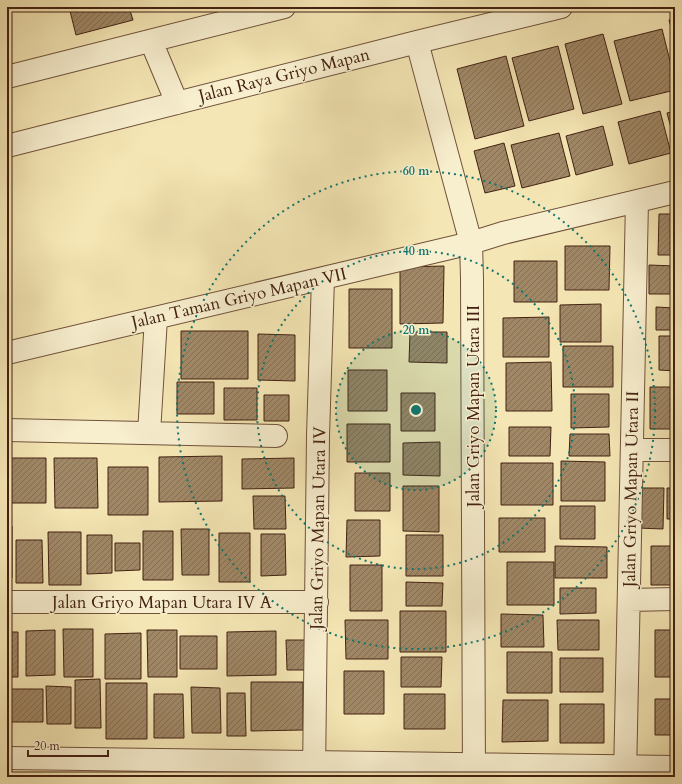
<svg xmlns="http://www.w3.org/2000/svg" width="682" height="784" font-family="Cardo,serif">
	<defs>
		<pattern id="building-hatch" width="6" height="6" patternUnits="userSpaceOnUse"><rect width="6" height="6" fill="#a08867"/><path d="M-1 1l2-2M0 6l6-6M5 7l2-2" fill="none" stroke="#846f53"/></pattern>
	</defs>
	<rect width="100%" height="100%" fill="#f5e7b5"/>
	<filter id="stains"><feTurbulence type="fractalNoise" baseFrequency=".005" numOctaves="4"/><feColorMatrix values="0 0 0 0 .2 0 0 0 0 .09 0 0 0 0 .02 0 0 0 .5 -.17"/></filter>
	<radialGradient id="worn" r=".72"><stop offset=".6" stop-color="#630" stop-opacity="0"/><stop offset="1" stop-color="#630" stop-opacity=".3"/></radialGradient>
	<path fill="url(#building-hatch)" stroke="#432112" d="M69 7H129L133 20 76 35Z
		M675 18V42L669 20Z
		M662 29 675 81V90L630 101 614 41Z
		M603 34 622 104 583 114 565 44Z
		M558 46 574 109 529 121 512 58Z
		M506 56 524 126 475 139 457 69Z
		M660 111 671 153 629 164 618 122Z
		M675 111V143L667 113Z
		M603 126 613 165 576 175 566 136Z
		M559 133 570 176 522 188 511 145Z
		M504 143 515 186 485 193 474 151Z
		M659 214H675V255H658Z
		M565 246H610L609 290H565Z
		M514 261H557V302H514Z
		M649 265 675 266V294H649Z
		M444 266 443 323 400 324V267Z
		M349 289H392V348H349Z
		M601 304V342H560V305Z
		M656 307 675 308V330H656Z
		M549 317V357H503V318Z
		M181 331H248V379H181Z
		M410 332H447V363L409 362Z
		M258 334 295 335V381L258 380Z
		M659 336H675V371L659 370Z
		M563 346H613V387H563Z
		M551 362 552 411H506V363Z
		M348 370H387V411H348Z
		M177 382H214V414H177Z
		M650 387H675V429H650Z
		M224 388H257V420H224Z
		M401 393H435V431H401Z
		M571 394H609V427L571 428Z
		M264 395H289V421H264Z
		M347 424H390V462H347Z
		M509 427H551L550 456H509Z
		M570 434H609L610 456H569Z
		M440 442V476L403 475V443Z
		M222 456V501L159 502V457Z
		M7 458H46V503H7Z
		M54 458H97L98 508H55Z
		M294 458V488L242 489V459Z
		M561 461 605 462V501H561Z
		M501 463H553V505H501Z
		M108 467H148V515H108Z
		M355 473H390V511H355Z
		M403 486H439V532L403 531Z
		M639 488H664L663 529 638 528Z
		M667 488H675V519H667Z
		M253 496H285L286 529H254Z
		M560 506H595V539H560Z
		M499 518H545V552H499Z
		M347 520H380V556L346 557Z
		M7 526H12V578H7Z
		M181 529H209V575H182Z
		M143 531H173V580H143Z
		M48 532H81V585H49Z
		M219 533H250V582H219Z
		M261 534H285L286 575 261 576Z
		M87 535H112V573L87 574Z
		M406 535H443V576H406Z
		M16 540H42L43 583H16Z
		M115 543H140V570L115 571Z
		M555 546 607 547V578H555Z
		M651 546H675V585H651Z
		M507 562H554V605H507Z
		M350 565H382V611H350Z
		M406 582 443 583 442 606H406Z
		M560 588H596V613L560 614Z
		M400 611H446V652H400Z
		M501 614 543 615 544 647H501Z
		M345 620H388V659H346Z
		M557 620H599V650H558Z
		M63 629H93V677H64Z
		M55 630V675L26 676V631Z
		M147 630H177V677H148Z
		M655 630H675V677H655Z
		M276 631V675L227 676V632Z
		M7 632H18V677H7Z
		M141 633V679H105V634Z
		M180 636H217V669H180Z
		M286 640H305V670H287Z
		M507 652H552V693H507Z
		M401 657H442L441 687H401Z
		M560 658H603V692H560Z
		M344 671H384V714H344Z
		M100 679 101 728H75V680Z
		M251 682H303V730L251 731Z
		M106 683H147V739H106Z
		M46 686 71 687V724H47Z
		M191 687 220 688 221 733H192Z
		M7 689H43V722H7Z
		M227 693H245L246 736H227Z
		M154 694H183L184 738H154Z
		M404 694H445V729H404Z
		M655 699H675V735H655Z
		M503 700H548V741L502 742Z
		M560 704H604V743H560Z"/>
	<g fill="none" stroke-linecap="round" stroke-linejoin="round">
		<defs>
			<path id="street" d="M151 41 177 103
				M417 42 471 243 472 278 474 777
				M7 77 284 7
				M7 146 417 42 561 7
				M7 353 471 243 503 233 675 192
				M7 430 276 436
				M149 433 156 318
				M632 450H675
				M629 600 675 599
				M7 602H317
				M7 758 675 767
				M314 776 318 436 323 278
				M625 777 637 201"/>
		</defs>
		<use href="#street" stroke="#70523b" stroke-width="24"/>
		<use href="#street" stroke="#f8efcf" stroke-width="22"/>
	</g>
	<circle cx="416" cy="410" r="80" fill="#0f766e" fill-opacity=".12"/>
	<g fill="none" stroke="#0f766e" stroke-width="2" stroke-dasharray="2 4">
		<circle cx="416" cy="410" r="80"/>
		<circle cx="416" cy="410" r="159"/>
		<circle cx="416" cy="410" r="239"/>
	</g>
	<g text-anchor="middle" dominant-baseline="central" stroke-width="3" stroke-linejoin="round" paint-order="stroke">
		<g font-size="17" fill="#432112" stroke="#f8efcf">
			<text transform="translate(284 75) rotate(-14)">Jalan Raya Griyo Mapan</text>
			<text transform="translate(239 298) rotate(-13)">Jalan Taman Griyo Mapan VII</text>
			<text transform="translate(473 406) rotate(-90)">Jalan Griyo Mapan Utara III</text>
			<text transform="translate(631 489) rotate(-89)">Jalan Griyo Mapan Utara II</text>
			<text transform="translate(318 528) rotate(-89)">Jalan Griyo Mapan Utara IV</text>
			<text x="162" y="602">Jalan Griyo Mapan Utara IV A</text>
		</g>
	</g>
	<circle cx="416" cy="410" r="6" fill="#0f766e" stroke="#f8efcf" stroke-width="2"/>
	<g font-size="12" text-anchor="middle" font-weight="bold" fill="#0f766e" stroke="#f8efcf" stroke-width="3" stroke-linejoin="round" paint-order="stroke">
		<text x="416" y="175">60 m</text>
		<text x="416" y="255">40 m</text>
		<text x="416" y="334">20 m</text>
	</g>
	<rect width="682" height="784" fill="none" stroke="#f5e7b5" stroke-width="24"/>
	<rect x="8" y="8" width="666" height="768" fill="none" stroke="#432112" stroke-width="2"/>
	<rect x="12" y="12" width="658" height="760" fill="none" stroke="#432112"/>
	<path d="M28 750v6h80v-6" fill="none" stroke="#432112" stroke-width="2"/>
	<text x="34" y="750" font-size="12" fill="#432112" stroke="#f8efcf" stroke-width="3" paint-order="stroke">20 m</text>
	<rect width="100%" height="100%" filter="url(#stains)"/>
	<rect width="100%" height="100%" fill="url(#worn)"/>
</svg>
